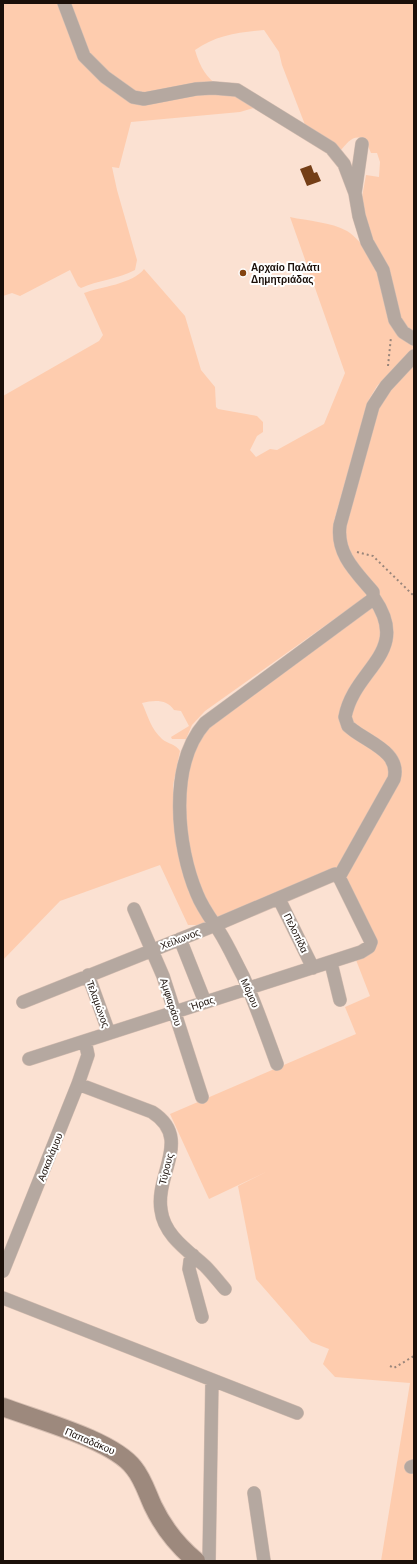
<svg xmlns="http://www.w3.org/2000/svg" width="417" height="1564" font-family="Arial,sans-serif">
	<rect width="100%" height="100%" fill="#fbe1d2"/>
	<path fill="#feccae" d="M3 3H414V332L403 323 363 216 362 197 366 175 379 177 380 162 377 153H371L365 139C353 134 348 142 340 151L307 130 282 65 279 52 264 30C239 32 216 35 195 50 206 90 229 90 264 105L240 112 131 122 119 168 112 167 117 190 137 260 135 270C118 279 99 280 81 288L78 286 70 270 20 296 12 293 3 296Z
		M290 217C308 221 331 222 347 231 375 248 399 314 414 344V348L377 386 368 401 334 521C330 554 348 570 368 595L205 711 192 725 186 739H172L171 737 189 726 181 711 174 710C167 699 154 700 142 703 148 716 151 729 162 739 168 744 176 744 180 751L173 785V808L206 922 197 925H188L160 865 60 901 3 960V396L99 341 103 335 84 293C100 287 133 284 144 269L185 316 201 370 215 387 216 407 218 409 257 416 263 422V432L257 436 250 450 256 457 270 449 277 450 324 424 345 373Z
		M414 361V1561H381L410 1383 335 1377 323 1364 329 1349 311 1342 256 1279 238 1186 266 1172 209 1199 170 1114 356 1034 345 1007 370 996 356 960 369 954 343 872 217 917 201 889 188 849 184 801 192 756 206 729 380 598 379 590 354 561 346 544V511L383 395Z"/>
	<path fill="#743e16" d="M311 165 314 173 317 172 321 181 307 186 300 169Z"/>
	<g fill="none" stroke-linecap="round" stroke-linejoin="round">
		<defs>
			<path id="street" d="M64 3 84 56 105 77 133 97 144 99 196 89 213 88 237 90 331 148 344 164 355 193
				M362 144 355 193 359 216 367 242 383 270 395 320 403 332 414 339
				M339 877 394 779C401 753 370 743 353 730L348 726 345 717C354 668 412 653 374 598
				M279 899 313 968
				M134 909 163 976 202 1097
				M180 939 205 1002
				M331 963 340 1000
				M88 975 109 1033
				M23 1002 213 926 335 874 340 879 371 942 369 947 361 952 29 1059
				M277 1064C266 1034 256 1005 243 976 235 961 228 945 219 931 211 919 202 907 197 894 177 847 168 765 205 723L373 599V592C356 572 336 554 340 525L373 406 386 386 414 356
				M78 1084 152 1112C193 1138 155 1174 161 1210 164 1235 187 1250 205 1266 212 1273 218 1281 225 1289
				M193 1255 190 1261 189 1269 202 1317
				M3 1271 78 1084 88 1055 85 1041
				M3 1298 297 1413
				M411 1467 414 1466
				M254 1493 264 1561
				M209 1561 212 1380"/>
			<path id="secondary" d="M3 1407C37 1420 113 1440 134 1468 143 1479 147 1493 153 1506 163 1527 178 1546 196 1561"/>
		</defs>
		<use href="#street" stroke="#d7bfb2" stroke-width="14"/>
		<use href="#secondary" stroke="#d7bfb2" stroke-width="20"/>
		<path stroke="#9a867b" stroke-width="2" stroke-dasharray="2 3" stroke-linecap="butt" d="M388 366 391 337
			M357 552 373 556 377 560 414 596
			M390 1366 394 1368 414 1356"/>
		<use href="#street" stroke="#b5a8a0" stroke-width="13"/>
		<use href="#secondary" stroke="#9d897d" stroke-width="18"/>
	</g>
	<circle fill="#84430f" stroke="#fff" stroke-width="1.5" cx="243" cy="273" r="4"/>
	<g text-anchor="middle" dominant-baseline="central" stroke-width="4" stroke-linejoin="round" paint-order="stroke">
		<g font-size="10" font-weight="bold" fill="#1a0f09" stroke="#fff" text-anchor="start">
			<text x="251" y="267">Αρχαίο Παλάτι<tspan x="251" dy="12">Δημητριάδας</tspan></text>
		</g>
		<g font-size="10" fill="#1a0f09" stroke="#fff">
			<text transform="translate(296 933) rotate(64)">Πελοπίδα</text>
			<text transform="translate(180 939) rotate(-21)">Χείλωνος</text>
			<text transform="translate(250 993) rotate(66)">Μόμου</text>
			<text transform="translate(171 1002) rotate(72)">Αμφιαράου</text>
			<text transform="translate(202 1003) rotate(-18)">Ήρας</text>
			<text transform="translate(98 1004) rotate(70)">Τελαμώνος</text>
			<text transform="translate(50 1157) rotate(-68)">Ασκαλάμου</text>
			<text transform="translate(166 1169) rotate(-76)">Τύρους</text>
			<text transform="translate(90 1441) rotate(23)">Παπαδάκου</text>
		</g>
	</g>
	<rect width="417" height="1564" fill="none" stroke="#1a0f09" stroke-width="8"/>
</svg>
